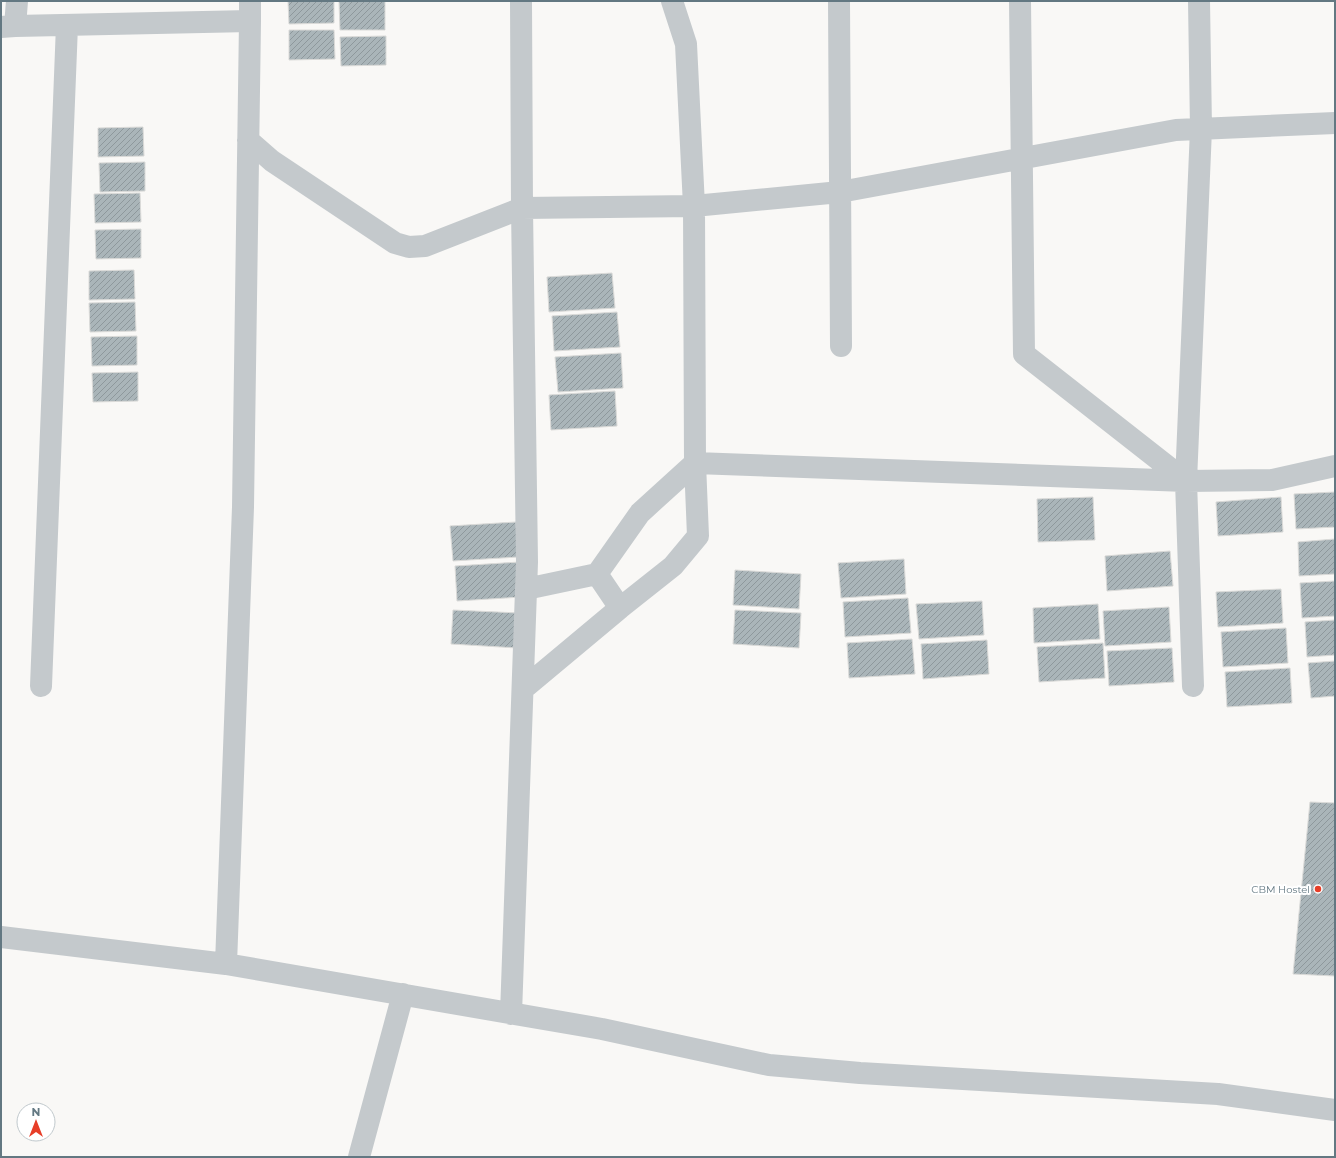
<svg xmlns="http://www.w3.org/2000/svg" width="1336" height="1158" font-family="Montserrat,sans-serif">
	<defs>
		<pattern id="building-hatch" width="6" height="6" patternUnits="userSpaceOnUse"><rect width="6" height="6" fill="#aab5b9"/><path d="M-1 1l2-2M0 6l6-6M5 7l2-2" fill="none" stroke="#8e989c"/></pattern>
	</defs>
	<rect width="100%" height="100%" fill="#f9f8f6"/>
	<path fill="url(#building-hatch)" stroke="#dadad8" d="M288 1H334V23L289 24Z
		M339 1H385V30H340Z
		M289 30H334L335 59 289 60Z
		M386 36V65L341 66 340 37Z
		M143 127 144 156 98 157V128Z
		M145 162V191L100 192 99 163Z
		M140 193 141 222 95 223 94 194Z
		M141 229V258L96 259 95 230Z
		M134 270 135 299 89 300V271Z
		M612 273 615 308 549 312 547 277Z
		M135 302 136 331 90 332 89 303Z
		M617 312 620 347 554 351 552 316Z
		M137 336V365L92 366 91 337Z
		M621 353 623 388 558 392 555 357Z
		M138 372V401L93 402 92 373Z
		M615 391 617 426 551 430 549 395Z
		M1335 492V527L1296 529 1294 494Z
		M1093 497 1095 540 1038 542 1037 499Z
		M1281 497 1283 532 1218 536 1216 502Z
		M516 522 518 557 453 561 450 526Z
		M1335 539V574L1299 576 1298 542Z
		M1170 551 1173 586 1107 591 1105 556Z
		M904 559 906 594 841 598 838 563Z
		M520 562 522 597 457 601 455 566Z
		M735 570 801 574 799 609 733 605Z
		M1335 581V616L1302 618 1300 583Z
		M1281 589 1283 623 1218 627 1216 592Z
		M908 598 911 633 845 637 843 602Z
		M982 601 984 635 919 639 916 604Z
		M1098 604 1100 639 1034 643 1033 608Z
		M1169 607 1171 642 1105 646 1103 611Z
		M453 610 519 613 517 648 451 644Z
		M735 610 801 613 799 648 733 644Z
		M1335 620V655L1307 657 1305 622Z
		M1286 628 1288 663 1223 667 1221 632Z
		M912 639 915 674 849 678 847 643Z
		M987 640 989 674 923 679 921 644Z
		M1103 643 1105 678 1039 682 1037 647Z
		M1172 648 1174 682 1109 686 1107 651Z
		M1335 661V696L1311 698 1308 663Z
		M1290 668 1292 703 1227 707 1225 672Z
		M1310 802 1335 803V976L1293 974Z"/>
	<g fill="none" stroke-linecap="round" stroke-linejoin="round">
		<path stroke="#c4c9cc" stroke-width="22" d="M672 1 686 44 694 206 840 192 1176 130 1335 123
			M839 1 841 346
			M1020 1 1024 354 1186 481
			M15 26 250 21V1
			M1 27 15 26 17 1
			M248 140 272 161 395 243 409 247 425 246 522 208 521 1
			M597 574 620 608
			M526 589 597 574 640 513 695 463
			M41 686 67 25
			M1193 686 1186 481 1201 129 1199 1
			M523 689 620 608 673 566 698 536 695 463
			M1 937 226 964 602 1029 769 1065 860 1073 1218 1094 1335 1110
			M226 964 243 507 250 21
			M511 1014 527 562 522 208 694 206 695 463 1186 481 1272 480 1335 466
			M359 1157 403 994"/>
	</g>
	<circle fill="#e73e28" stroke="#fff" stroke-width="1.5" cx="1318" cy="889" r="4"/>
	<g text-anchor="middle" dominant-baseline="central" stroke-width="4" stroke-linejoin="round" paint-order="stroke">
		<g font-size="10" fill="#637882" stroke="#fff" text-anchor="end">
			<text x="1310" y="889">CBM Hostel</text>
		</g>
	</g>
	<rect width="1336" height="1158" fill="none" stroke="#637882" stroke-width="4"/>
	<g transform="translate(36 1122)"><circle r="19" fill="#ffffff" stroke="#c1c9cd"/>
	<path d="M0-3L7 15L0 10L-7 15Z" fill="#e73e28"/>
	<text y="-6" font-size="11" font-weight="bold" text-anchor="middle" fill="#637882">N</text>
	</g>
</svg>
